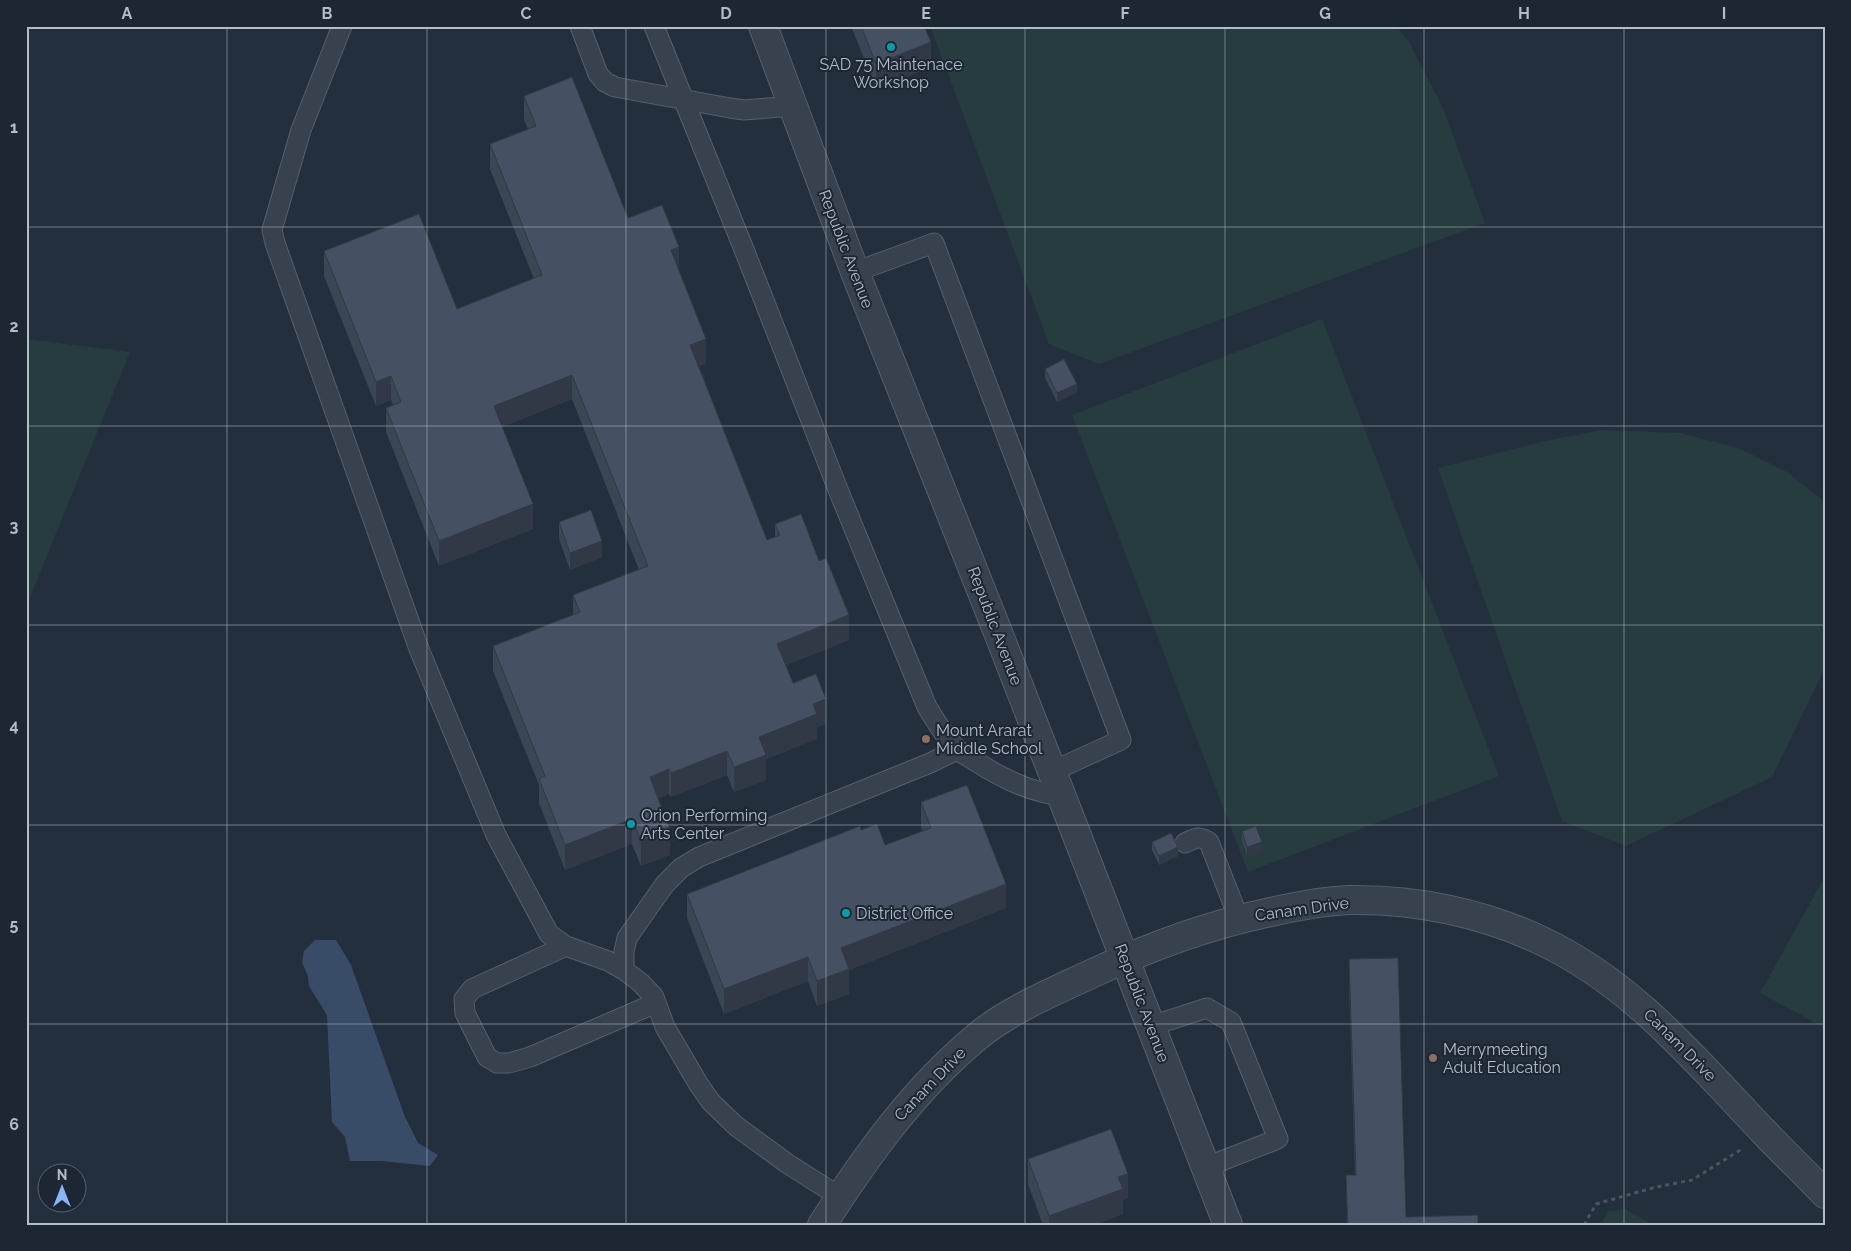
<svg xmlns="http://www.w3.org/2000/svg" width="1851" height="1251" font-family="Raleway,sans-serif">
	<rect width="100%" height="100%" fill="#242f3e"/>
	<path fill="#263c3f" d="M930 26H1396L1409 42 1443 108 1485 223 1099 364 1049 344Z
		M1322 319 1499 776 1248 872 1072 415Z
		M26 339 130 352 26 607Z
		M1603 430 1680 433 1739 448 1787 472 1825 502V668L1772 777 1626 846 1562 821 1438 468 1545 441Z
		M1825 876V1028L1760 993Z
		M1625 1209 1654 1225H1601L1608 1211Z"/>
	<path fill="#394c67" d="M315 940H336L351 965 405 1117 418 1143 438 1155 430 1166 382 1161H350L345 1137 332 1122 327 1015 309 986 308 976 302 962 304 951Z"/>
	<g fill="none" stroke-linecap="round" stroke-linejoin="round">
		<defs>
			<path id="lane" d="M342 26 301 130 272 230 275 243 419 649 496 835 549 934 566 946 608 961 624 970 641 983 654 997 665 1027 699 1085 711 1102 736 1126 788 1164 840 1197
				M580 26 598 74 605 82 615 87 730 108 744 110 793 106
				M654 26 745 252 839 492 927 707C936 721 944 736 956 748 961 754 969 757 975 761 1003 779 1028 791 1061 796
				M855 272 934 243 1121 740 1051 772
				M1185 843C1195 838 1199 835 1209 842L1239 919
				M566 946 472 989 464 999 465 1013 487 1057 497 1063H509L530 1057 656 1003
				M624 970V952L627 938 665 884 681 868 699 857 930 763 957 750
				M1151 1026 1207 1008 1231 1022 1278 1139 1206 1167"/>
			<path id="street" d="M763 26 855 272 1001 640 1228 1225
				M822 1225C866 1156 914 1089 978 1036 1009 1010 1055 991 1091 974 1149 947 1209 925 1271 912 1297 906 1324 901 1350 900 1416 899 1483 913 1542 941 1633 984 1696 1061 1764 1132 1784 1153 1805 1173 1825 1194"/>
		</defs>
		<use href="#lane" stroke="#565f6c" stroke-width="21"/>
		<use href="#street" stroke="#565f6c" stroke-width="30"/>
		<path stroke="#44595c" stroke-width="3" stroke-dasharray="4 4" stroke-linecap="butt" d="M1584 1225 1596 1204 1656 1187 1692 1180 1742 1149"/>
		<use href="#lane" stroke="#38414e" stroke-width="19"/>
		<use href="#street" stroke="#38414e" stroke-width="28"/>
	</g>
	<path fill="#3b4654" d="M851 26H924L931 67 876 89Z
		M524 96 628 218 679 270 706 363 699 366 767 540 775 537V524L849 640 786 665 793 683 826 724 817 727V739L766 759V780L734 792 727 775 671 797 669 794 658 798 670 855 641 866 632 844 565 870 539 803V785L493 671V646L573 615V595L639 570 572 399 502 427 533 529 439 566 386 432V408L393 405 391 400 376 406 324 276V251L457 309 534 279 490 169V144L528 129 524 120Z
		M1045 369 1077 392 1057 402 1045 378Z
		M559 522 602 557 570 570 559 539Z
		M921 802 1006 908 849 970V994L817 1006 808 981 724 1014 687 918V894L861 830 885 845 923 831 921 827Z
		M1242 831 1262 851 1247 856 1242 840Z
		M1152 842 1178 856 1159 865 1152 850Z
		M1349 959 1406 1217 1478 1225H1347L1346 1175H1355L1349 984Z
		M1028 1159 1128 1198 1123 1200V1214L1093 1225H1043L1028 1184Z"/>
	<path fill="#303945" d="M931 42V67L876 89V64Z
		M679 247V272L671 250Z
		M706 339V363L690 370V345Z
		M572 375V399L494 430V406Z
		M391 376V400L376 406V382Z
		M1077 384V392L1057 402V393Z
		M533 504V529L439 566V541Z
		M602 541V557L570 570V553Z
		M849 615V640L777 668V644Z
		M826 699V724L817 727V739L766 759V780L734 792V767L759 737 813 704Z
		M727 751V775L671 797V773Z
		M669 769V794L650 802V777Z
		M632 819V844L565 870V845Z
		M670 830V855L641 866V841Z
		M1262 842V851L1247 856V847Z
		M1178 847V856L1159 865V856Z
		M1006 884V908L849 970V994L817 1006V981L841 948Z
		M808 957V981L724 1014V989Z
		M1128 1174V1198L1123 1200V1214L1093 1225H1049V1216L1118 1177Z"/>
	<path fill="#455162" stroke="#303945" d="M861 26H924L931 42 876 64Z
		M572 77 628 218 662 205 679 247 671 250 706 339 690 345 767 540 780 535 775 524 801 514 819 561 826 558 849 615 777 644 793 683 816 674 826 699 813 704 817 714 759 737 766 755 734 767 727 751 671 773 669 769 650 777 670 830 641 841 632 819 565 845 539 779 545 776 493 646 580 612 573 595 648 566 572 375 494 406 533 504 439 541 386 408 401 402 391 376 376 382 324 251 419 214 457 309 542 275 490 144 536 126 524 96Z
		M1064 359 1077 384 1057 393 1045 369Z
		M591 510 602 541 570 553 559 522Z
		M967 785 1006 884 841 948 849 969 817 981 808 957 724 989 687 894 860 826 861 830 877 824 885 845 931 828 921 802Z
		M1256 826 1262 842 1247 847 1242 831Z
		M1171 833 1178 847 1159 856 1152 842Z
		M1398 958 1406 1217 1478 1215V1225H1348L1346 1175H1356L1349 959Z
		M1111 1129 1128 1174 1118 1177 1123 1189 1049 1216 1028 1159Z"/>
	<path fill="none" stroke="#b4bcc9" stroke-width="1" stroke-opacity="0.55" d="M227 26V1225M427 26V1225M626 26V1225M826 26V1225M1025 26V1225M1225 26V1225M1424 26V1225M1624 26V1225M26 227H1825M26 426H1825M26 625H1825M26 825H1825M26 1024H1825"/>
	<g fill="#0f9aa8" stroke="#1d2633" stroke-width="2">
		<circle cx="891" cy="47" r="5"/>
		<circle cx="631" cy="824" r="5"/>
		<circle cx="846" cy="913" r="5"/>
	</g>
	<g fill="#8d6e63" stroke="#1d2633" stroke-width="2">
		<circle cx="926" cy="739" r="5"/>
		<circle cx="1433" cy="1058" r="5"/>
	</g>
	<g text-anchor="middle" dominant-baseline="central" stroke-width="4" stroke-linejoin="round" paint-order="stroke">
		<g font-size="16" fill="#b4bcc9" stroke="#1d2633" text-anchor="start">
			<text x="891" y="64" text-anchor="middle">SAD 75 Maintenace<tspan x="891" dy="18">Workshop</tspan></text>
			<text x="936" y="730">Mount Ararat<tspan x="936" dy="18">Middle School</tspan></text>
			<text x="641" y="815">Orion Performing<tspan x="641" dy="18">Arts Center</tspan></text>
			<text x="856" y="913">District Office</text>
			<text x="1443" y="1049">Merrymeeting<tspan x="1443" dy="18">Adult Education</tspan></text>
		</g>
		<g font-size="16" fill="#b4bcc9" stroke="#1d2633">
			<text transform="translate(846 249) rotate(69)">Republic Avenue</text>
			<text transform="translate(995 626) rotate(69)">Republic Avenue</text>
			<text transform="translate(1302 909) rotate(-8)">Canam Drive</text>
			<text transform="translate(1142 1003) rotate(69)">Republic Avenue</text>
			<text transform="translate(1680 1045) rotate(45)">Canam Drive</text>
			<text transform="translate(930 1084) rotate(-46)">Canam Drive</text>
		</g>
	</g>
	<rect width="1851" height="1251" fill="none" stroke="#1d2633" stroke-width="55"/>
	<g transform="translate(62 1188)"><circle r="24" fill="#1d2633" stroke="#59626f"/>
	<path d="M0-4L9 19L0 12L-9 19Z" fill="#8ab4f8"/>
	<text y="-8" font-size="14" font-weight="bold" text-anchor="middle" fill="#b4bcc9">N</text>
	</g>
	<rect x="28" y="28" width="1796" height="1196" fill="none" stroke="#b4bcc9" stroke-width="2"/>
	<g font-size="16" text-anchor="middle" font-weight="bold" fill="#b4bcc9">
		<text x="127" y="19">A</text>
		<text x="327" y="19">B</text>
		<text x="526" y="19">C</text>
		<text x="726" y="19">D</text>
		<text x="926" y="19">E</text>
		<text x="1125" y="19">F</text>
		<text x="1325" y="19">G</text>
		<text x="1524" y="19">H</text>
		<text x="1724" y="19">I</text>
		<text x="14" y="133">1</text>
		<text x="14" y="332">2</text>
		<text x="14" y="532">3</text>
		<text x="14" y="731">4</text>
		<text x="14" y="930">5</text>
		<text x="14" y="1130">6</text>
	</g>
</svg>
